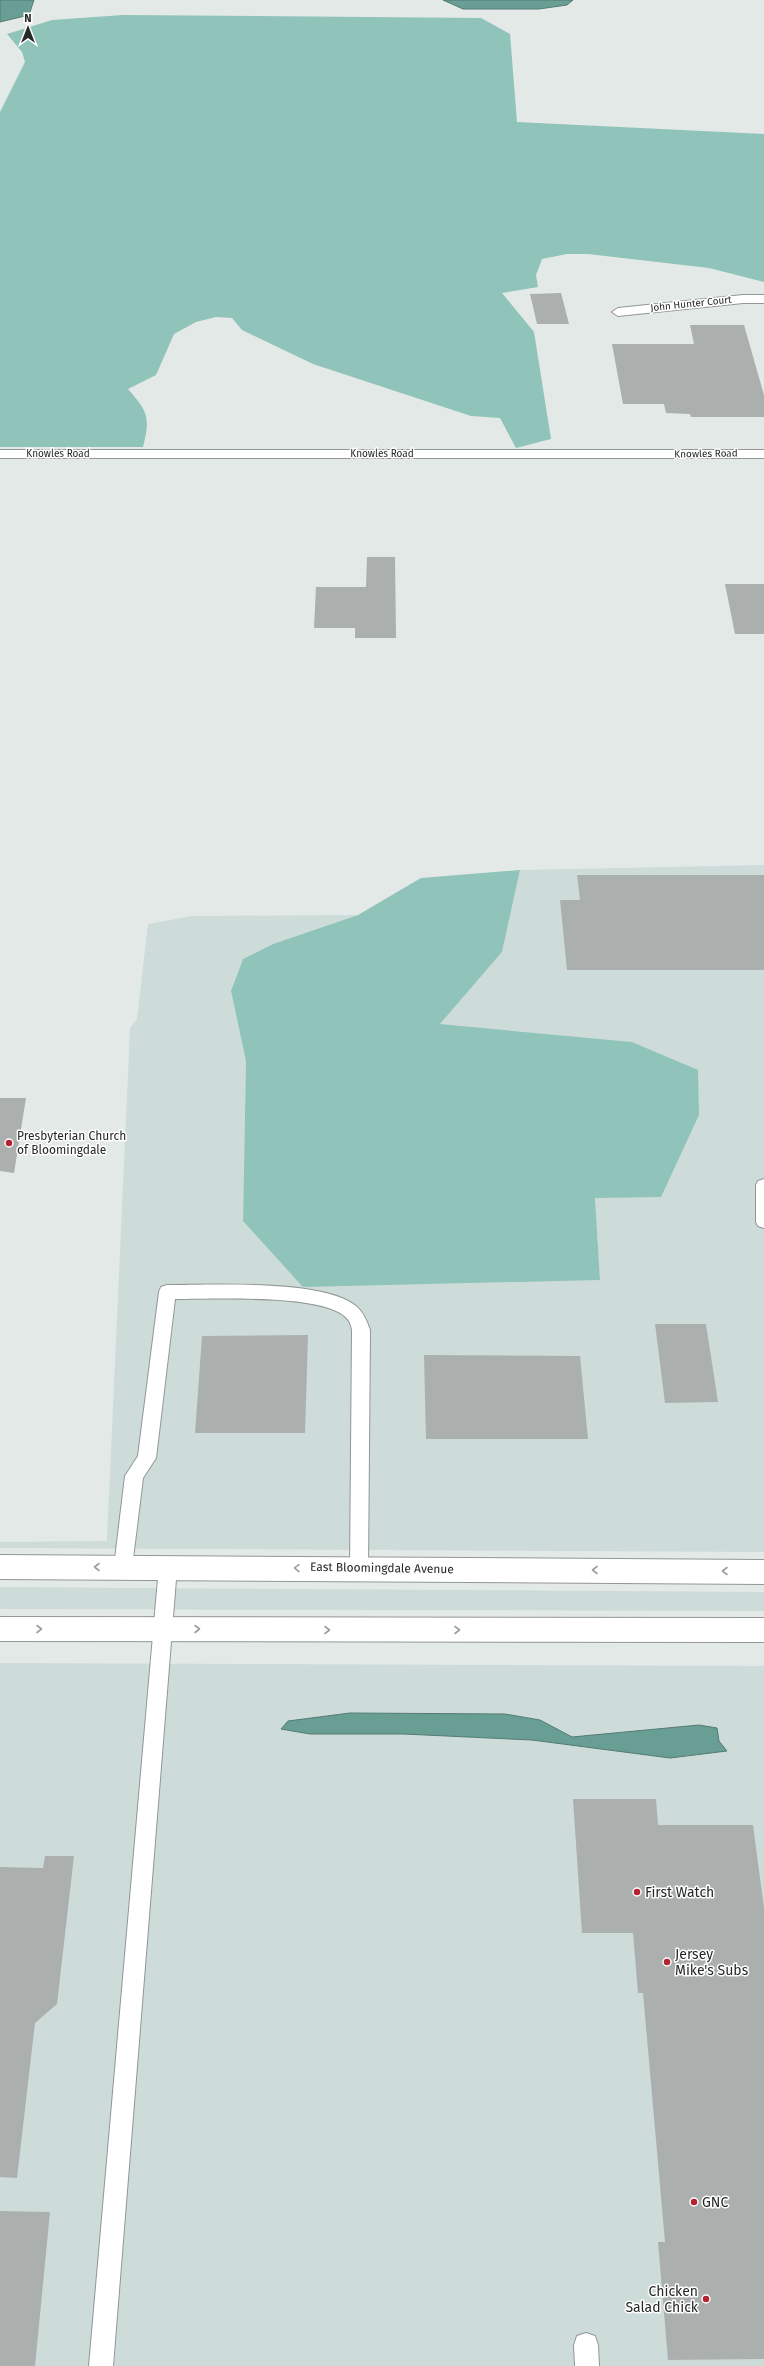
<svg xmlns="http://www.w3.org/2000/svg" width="764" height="2366" font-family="'Fira Sans',sans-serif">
	<rect width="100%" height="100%" fill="#e3e9e7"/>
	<path fill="#cedcd9" d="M764 865V1552L0 1548V1542L107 1541 130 1028 137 1019 148 924 192 916 358 915 273 944 243 959 231 991 246 1061 243 1221 600 1280 595 1198 631 1042 440 1024 502 952 520 870Z
		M0 1587 764 1592V1611L0 1609Z
		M0 1663 764 1666V2366H0Z"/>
	<path fill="#90c3b9" d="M123 15 481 18 510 34 517 122 764 134V282L709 268 588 254H567L542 259 536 275 538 287 502 293 534 332 551 439 516 448 500 418 471 416 313 364 242 330 232 318 216 317 196 322 174 334 156 375 128 389C149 413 150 418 143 447H0V112L25 62 22 52 7 34 52 20Z
		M520 870 502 952 440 1024 632 1042 698 1070 699 1115 661 1197 595 1198 600 1280 303 1287 243 1221 246 1061 231 991 243 959 273 944 358 915 421 878Z"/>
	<path fill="#689e94" stroke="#547b74" d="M0 0H34L29 15 0 22Z
		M443 0H573L567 5 539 9H463Z
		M350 1713 505 1714 540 1720 572 1737 699 1725 717 1728 719 1741 727 1751 670 1758 532 1740 404 1734H310L281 1729 288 1721Z"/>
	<path fill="#abb0af" d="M561 293 569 324H537L530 294Z
		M690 325H744L764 395V417H691L690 414 666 413 664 404H623L612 344H694Z
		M367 557H395L396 638H355V628H314L316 587H366Z
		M725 584H764V634H735Z
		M577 875H764V970H567L560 900H580Z
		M0 1098H26L14 1173 0 1171Z
		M655 1324H706L718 1402 665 1403Z
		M308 1335 305 1433H195L202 1336Z
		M424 1355 580 1356 588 1439H426Z
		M573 1799H656L658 1825H753L764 1908V2359L668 2360 658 2242H665L643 1993H638L633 1933H582Z
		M45 1856H74L57 2004 35 2023 17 2178 0 2177V1867L43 1868Z
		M0 2211 50 2212 35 2366H0Z"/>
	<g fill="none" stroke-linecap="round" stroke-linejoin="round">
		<defs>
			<path id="service" d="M764 1179V1228L758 1226 756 1222V1185L758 1181Z
				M167 1285C210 1285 324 1279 356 1306 363 1312 367 1321 370 1330L368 1569 366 1575 359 1578 352 1575 350 1569 352 1330C351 1324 349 1319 343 1315 314 1294 212 1299 175 1299L156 1458 143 1478 132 1567 130 1573 123 1576 116 1573 114 1567 125 1476 138 1456 159 1292 161 1287Z
				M168 1558 175 1561 177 1567 113 2366H89L159 1567 161 1561Z
				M586 2333 595 2336 598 2345 599 2366H575L574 2345 577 2336Z"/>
			<path id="minor" d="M743 295H764V303H743L618 316 612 312 618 308Z
				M0 450H764V458H0Z"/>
			<path id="secondary" d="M0 1555 764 1560V1584L0 1579Z
				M0 1617 764 1618V1642L0 1641Z"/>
		</defs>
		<use href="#service" stroke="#919796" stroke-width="2"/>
		<use href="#minor" stroke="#919796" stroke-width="2"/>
		<use href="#secondary" stroke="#919796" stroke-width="2"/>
		<use href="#service" fill="#fff" fill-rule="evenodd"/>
		<use href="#minor" fill="#fff" fill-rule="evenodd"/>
		<use href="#secondary" fill="#fff" fill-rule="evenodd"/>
	</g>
	<defs><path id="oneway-chevron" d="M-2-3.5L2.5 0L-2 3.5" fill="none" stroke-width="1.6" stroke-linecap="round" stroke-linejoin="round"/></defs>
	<g stroke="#9d9e9e">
		<use href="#oneway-chevron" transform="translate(97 1567) rotate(180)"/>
		<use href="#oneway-chevron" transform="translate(297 1568) rotate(-179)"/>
		<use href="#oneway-chevron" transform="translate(595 1570) rotate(-180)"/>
		<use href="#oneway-chevron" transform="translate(725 1571) rotate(-180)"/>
		<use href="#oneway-chevron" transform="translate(39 1629)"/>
		<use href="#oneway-chevron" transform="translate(197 1629)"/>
		<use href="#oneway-chevron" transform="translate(327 1630)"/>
		<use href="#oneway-chevron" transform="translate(457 1630)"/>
	</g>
	<g fill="#b52333" stroke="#fff" stroke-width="1.5">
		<circle cx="9" cy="1143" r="4"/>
		<circle cx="637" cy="1892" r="4"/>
		<circle cx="667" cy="1962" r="4"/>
		<circle cx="694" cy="2202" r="4"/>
		<circle cx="706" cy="2299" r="4"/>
	</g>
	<g text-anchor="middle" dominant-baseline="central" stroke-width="3" stroke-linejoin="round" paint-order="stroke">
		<g font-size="10" fill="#262828" stroke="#fff">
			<text transform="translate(691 304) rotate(-6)">John Hunter Court</text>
			<text x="58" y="454">Knowles Road</text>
			<text x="382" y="454">Knowles Road</text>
			<text transform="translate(706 454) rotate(-1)">Knowles Road</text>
		</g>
		<g font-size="12" fill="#262828" stroke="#fff" text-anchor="start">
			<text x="17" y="1136">Presbyterian Church<tspan x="17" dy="14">of Bloomingdale</tspan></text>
		</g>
		<g font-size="12" fill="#262828" stroke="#fff">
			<text transform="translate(382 1568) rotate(1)">East Bloomingdale Avenue</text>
		</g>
		<g font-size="14" fill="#262828" stroke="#fff" text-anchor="start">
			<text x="645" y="1892">First Watch</text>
			<text x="675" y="1954">Jersey<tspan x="675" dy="16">Mike's Subs</tspan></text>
			<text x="702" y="2202">GNC</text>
			<text x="698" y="2291" text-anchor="end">Chicken<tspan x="698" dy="16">Salad Chick</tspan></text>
		</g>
	</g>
	<g transform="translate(28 28)" stroke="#ffffff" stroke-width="3" paint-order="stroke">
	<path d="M0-3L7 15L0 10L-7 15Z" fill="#262828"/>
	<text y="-6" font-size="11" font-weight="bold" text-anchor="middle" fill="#262828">N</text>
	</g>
</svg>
